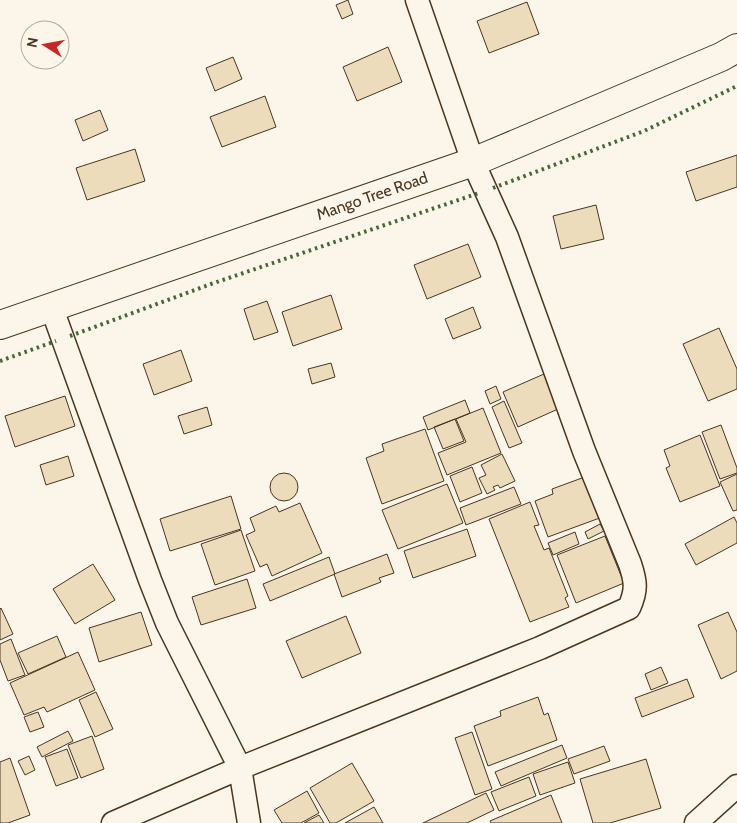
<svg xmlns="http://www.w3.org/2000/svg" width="737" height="823" font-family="Cabin,sans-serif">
	<rect width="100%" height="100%" fill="#fbf6e9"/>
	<path fill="#ecdcbc" stroke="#4a3520" d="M348 0 353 14 342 19 336 5Z
		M527 2 539 34 489 53 477 21Z
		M388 47 402 82 357 101 343 67Z
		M233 57 242 79 215 91 206 68Z
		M265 96 276 127 222 147 210 117Z
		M100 110 108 130 83 141 75 120Z
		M135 149 145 181 87 200 76 168Z
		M737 155V187L696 201 686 172Z
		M596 205 604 239 561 249 553 216Z
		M468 244 481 277 427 299 414 265Z
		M331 295 342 329 293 346 282 312Z
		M267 301 278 332 254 340 244 309Z
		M473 307 481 328 453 339 445 319Z
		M719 328 737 369V389L708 401 683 344Z
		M181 350 192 381 154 395 143 364Z
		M331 363 335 377 312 384 308 369Z
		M544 374 558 409 518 427 503 392Z
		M496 386 501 399 490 404 485 391Z
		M65 396 75 426 15 447 5 416Z
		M465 400 470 413 428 430 423 417Z
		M504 401 522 443 509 448 492 407Z
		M207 407 212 425 184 434 178 416Z
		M483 408 501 453 447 475 438 453 466 442 456 419Z
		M455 419 464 441 443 449 434 427Z
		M721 425 737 468V473L720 479 702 432Z
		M425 429 444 481 382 504 366 458 384 451 382 444Z
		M700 435 720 486 680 502 666 468 670 466 664 450Z
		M502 454 515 481 500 488 498 485 493 487 495 490 487 494 479 478 486 475 481 465Z
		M68 456 74 476 46 485 40 465Z
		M472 467 482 493 460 502 450 476Z
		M601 471 616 512 548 537 535 501 553 494 552 489Z
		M270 487a14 14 0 1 1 28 0a14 14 0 1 1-28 0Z
		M737 474V510L733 511 720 482Z
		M447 484 463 523 398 549 382 510Z
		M514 487 521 504 466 525 460 508Z
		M231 496 241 529 170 551 160 519Z
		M530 502 539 525 534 526 544 550 549 548 568 596 565 598 569 607 530 622 489 519Z
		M300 503 322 553 272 576 267 564 260 567 246 535 255 531 250 518 276 506 279 512Z
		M734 517 737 523V543L696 565 685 544Z
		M600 524 604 531 588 539 585 532Z
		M467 529 476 556 413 578 404 551Z
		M241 530 255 571 215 585 201 544Z
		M575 532 579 544 553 555 548 543Z
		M605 536 624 583 576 603 557 555Z
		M387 554 394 573 379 578 381 582 342 597 334 574Z
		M329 557 335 574 270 601 263 584Z
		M93 564 115 600 75 624 53 589Z
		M247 579 256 608 201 625 192 597Z
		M1 608 13 634 0 640V609Z
		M141 612 152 645 99 662 89 628Z
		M728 612 737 632V671L721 679 698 625Z
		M346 616 361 653 302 678 286 641Z
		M57 636 66 657 28 674 18 653Z
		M11 639 25 675 8 681 0 660V644Z
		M78 652 95 690 47 712 44 707 24 715 10 683Z
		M661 667 668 683 651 690 645 674Z
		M687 679 694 697 642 717 635 698Z
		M96 692 113 729 95 737 79 700Z
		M538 697 544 715 548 713 557 740 488 766 474 726 501 716 500 711Z
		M38 712 44 727 30 732 24 717Z
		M68 731 73 741 42 757 37 747Z
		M472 732 492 789 475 795 455 738Z
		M92 736 104 769 81 778 68 745Z
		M562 745 567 758 501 786 495 772Z
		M604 746 610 761 574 774 568 759Z
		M67 749 78 778 56 786 45 757Z
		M29 756 35 770 25 775 18 761Z
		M10 758 30 815 8 823H0V762Z
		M646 759 661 808 610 823H593L580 779Z
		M568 762 575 783 540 795 533 774Z
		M352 763 374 801 336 823H330L310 788Z
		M529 777 536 796 499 811 491 792Z
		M307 791 319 813 301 823H282L274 810Z
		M486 793 494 810 467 823H423Z
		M551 795 562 823H491L490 821Z
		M374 807 383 823H345Z
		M319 815 324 823H304Z"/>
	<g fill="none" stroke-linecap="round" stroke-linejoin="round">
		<defs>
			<path id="minor" d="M51 306 150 580 167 623 240 768 249 823
				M113 823 240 768 540 648 629 608C637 590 636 582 630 564L584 451 507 237 473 162 417 0
				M696 823 737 786"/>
			<path id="secondary" d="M0 325 473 162 721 57 737 48"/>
		</defs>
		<use href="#minor" stroke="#4a3520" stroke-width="25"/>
		<use href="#secondary" stroke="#4a3520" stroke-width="30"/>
		<use href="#minor" stroke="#fbf6e9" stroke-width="22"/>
		<use href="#secondary" stroke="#fbf6e9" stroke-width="28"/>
		<path stroke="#436837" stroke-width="4" stroke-dasharray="2.5 4" stroke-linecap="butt" d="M493 188 644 131 737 86
			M70 336 211 284 479 193
			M0 361 56 341"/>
	</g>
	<g text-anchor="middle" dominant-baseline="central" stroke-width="4" stroke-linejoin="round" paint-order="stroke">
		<g font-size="16" fill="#4a3520" stroke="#fbf6e9">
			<text transform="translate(372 196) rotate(-19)">Mango Tree Road</text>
		</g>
	</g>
	<g transform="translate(45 45) rotate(281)"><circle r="24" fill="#fbf6e9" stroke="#b4a999"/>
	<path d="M0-4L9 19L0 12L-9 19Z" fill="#c62828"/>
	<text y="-8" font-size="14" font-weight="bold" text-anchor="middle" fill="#4a3520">N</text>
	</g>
</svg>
